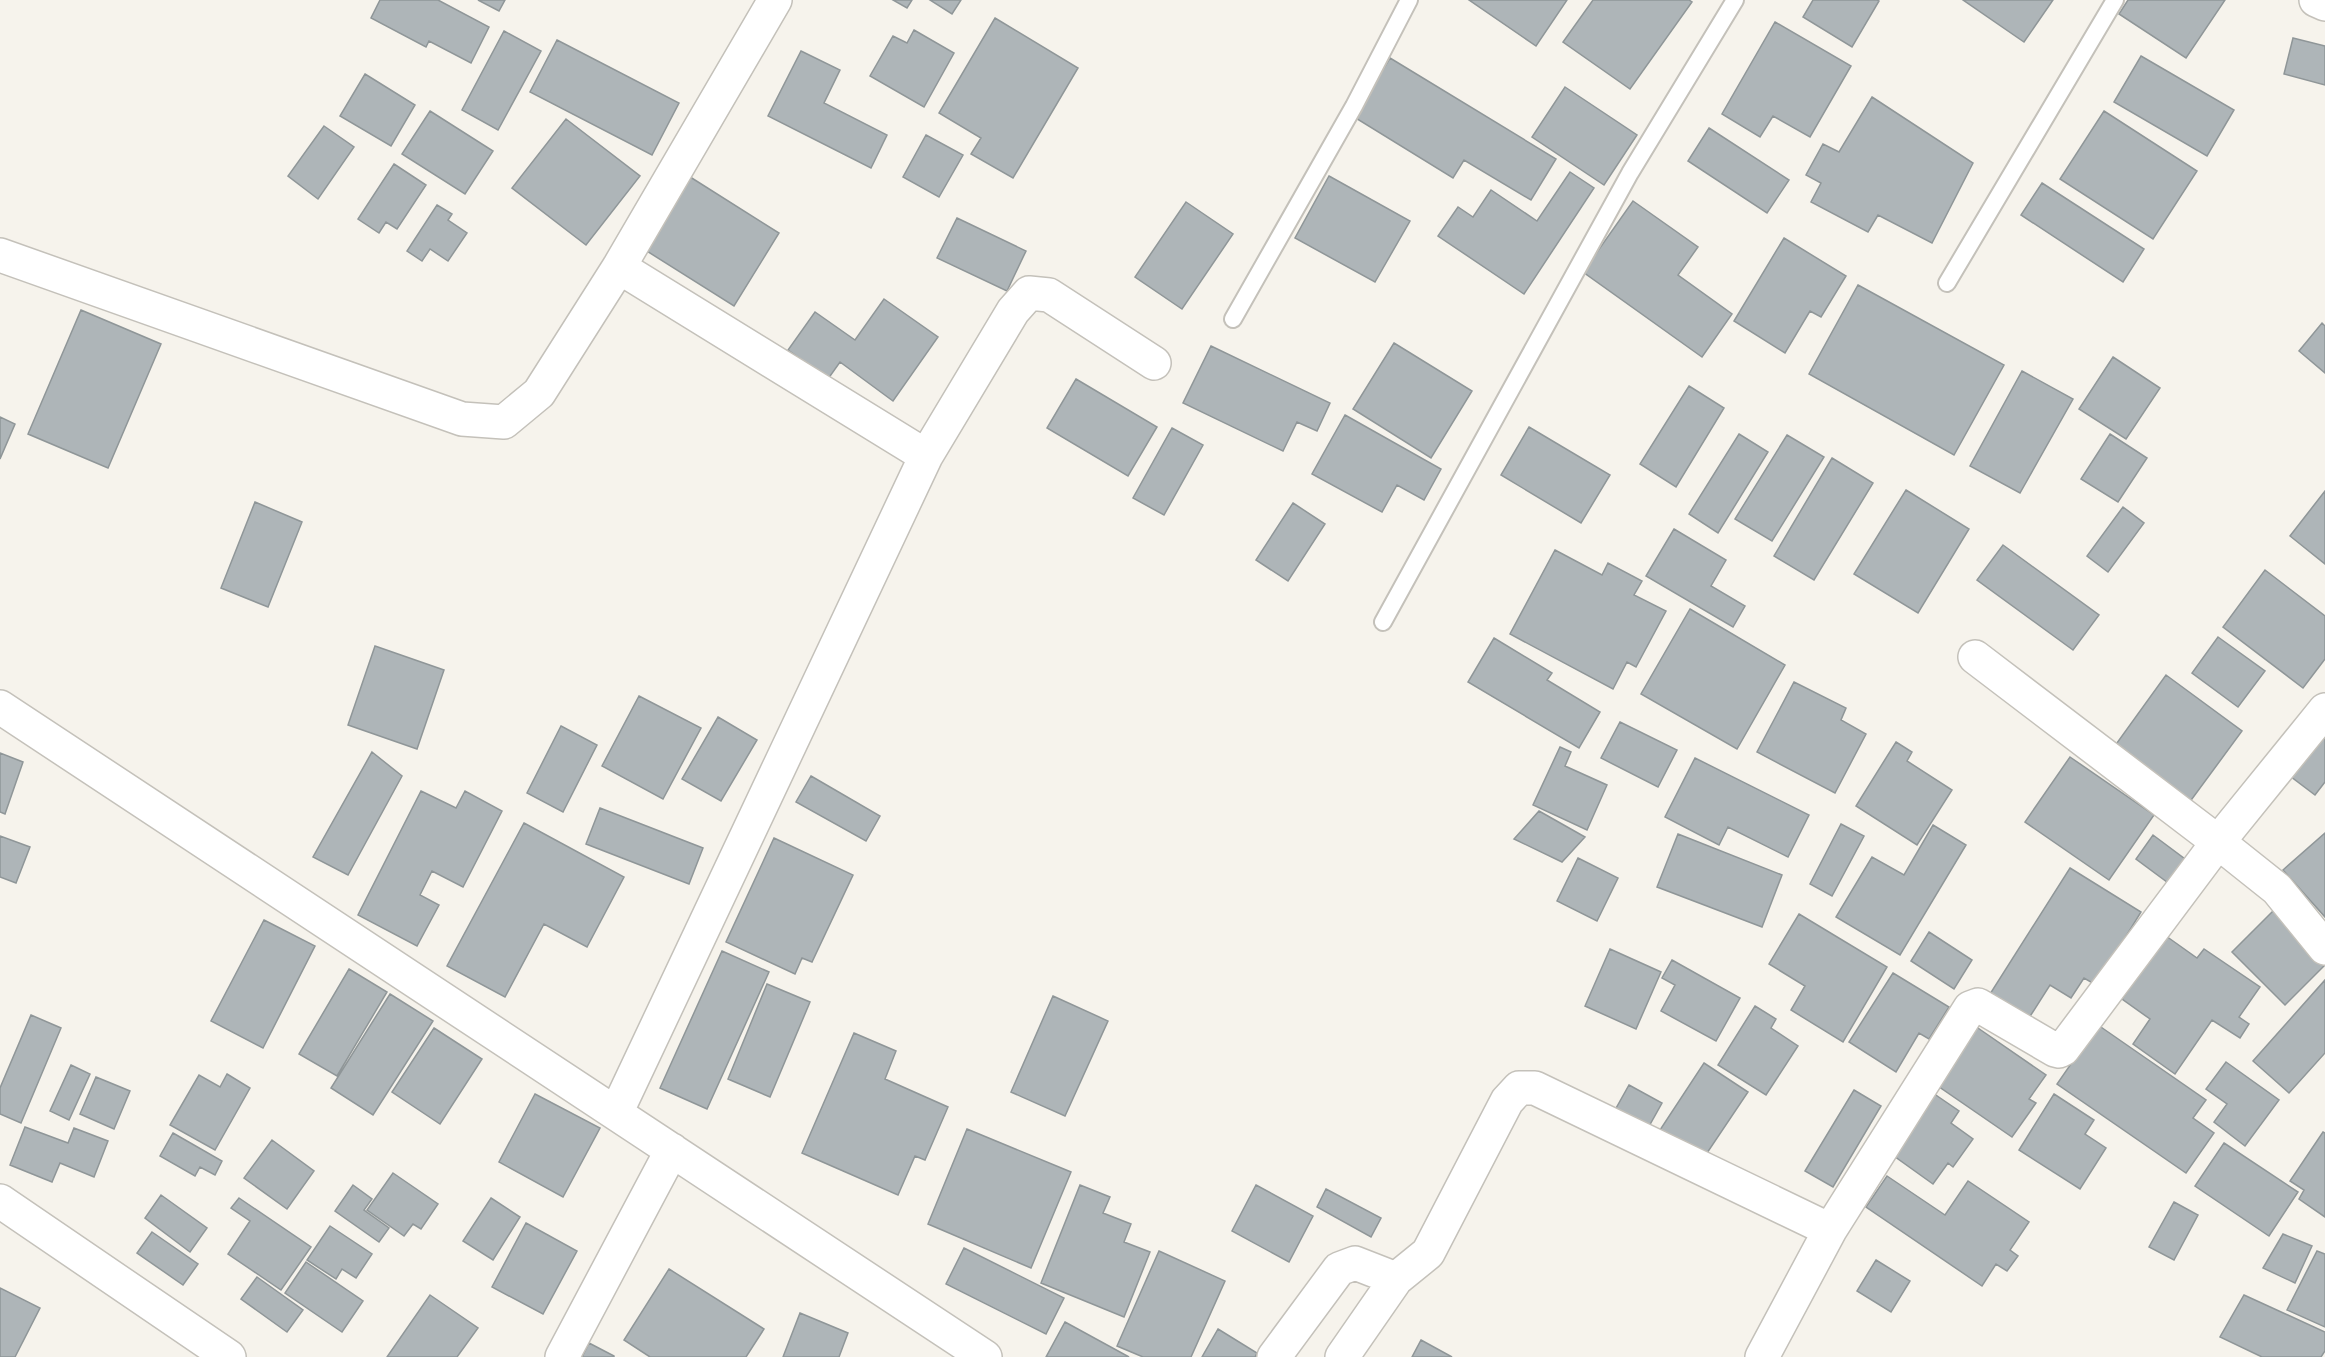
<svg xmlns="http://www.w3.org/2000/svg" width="2325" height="1357" font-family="'Noto Sans',sans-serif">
	<rect width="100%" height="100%" fill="#f6f3ec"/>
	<path fill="#aeb5b8" stroke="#8f9698" stroke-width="1.5" d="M380 0H438L489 27 471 63 429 41 426 47 371 18Z
		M478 0H505L499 11Z
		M893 0H912L907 8Z
		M930 0H961L952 14Z
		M1469 0H1567L1536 46Z
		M1593 0H1689L1692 2 1630 89 1563 42Z
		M1813 0H1877L1879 1 1852 47 1803 17Z
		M1963 0H2053L2024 42Z
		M2128 0H2225L2186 58 2119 14Z
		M995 18 1078 68 1013 178 971 154 981 138 939 113Z
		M1775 22 1851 66 1810 137 1773 116 1760 137 1722 114Z
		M914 30 954 53 924 107 870 76 893 36 907 43Z
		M504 31 541 51 498 130 462 110Z
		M2293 38 2325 46V85L2284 74Z
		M557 40 679 103 652 155 530 92Z
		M801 51 840 70 824 103 887 135 871 168 768 116Z
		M2141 56 2234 110 2207 156 2114 102Z
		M1390 58 1556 159 1531 200 1464 160 1453 178 1354 117Z
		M365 74 415 105 391 146 340 116Z
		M1565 87 1637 135 1604 185 1532 137Z
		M1872 97 1973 163 1932 243 1878 215 1868 232 1811 202 1821 183 1806 175 1823 144 1839 152Z
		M430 111 493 151 465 194 402 154Z
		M2104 111 2197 171 2153 239 2060 179Z
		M566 119 640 176 586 245 512 188Z
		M324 126 354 147 318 199 288 176Z
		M1709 128 1789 180 1767 213 1688 161Z
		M926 135 963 155 939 197 903 177Z
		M394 164 426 185 397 229 386 222 379 233 358 219Z
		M1570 172 1594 188 1524 294 1438 236 1458 207 1473 217 1491 190 1537 221Z
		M687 175 779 233 734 306 642 248Z
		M1329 176 1410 221 1375 282 1295 238Z
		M2042 183 2144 249 2123 282 2021 215Z
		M1633 201 1698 247 1678 275 1732 314 1702 357 1583 272Z
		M1186 202 1233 234 1182 309 1135 277Z
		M437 205 452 214 448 220 467 233 448 261 430 249 422 261 407 251Z
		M957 218 1026 251 1007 291 937 258Z
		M1784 238 1846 276 1821 317 1810 311 1785 353 1734 321Z
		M1858 285 2004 365 1954 455 1809 374Z
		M884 299 938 337 893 401 840 362 828 379 788 350 815 312 855 340Z
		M81 310 161 344 108 468 28 434Z
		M2322 323 2325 326V373L2299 351Z
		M1394 343 1472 391 1431 458 1353 409Z
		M1211 346 1330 403 1317 431 1297 422 1283 451 1183 403Z
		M2113 357 2160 388 2126 439 2079 409Z
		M2022 371 2073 399 2020 493 1970 466Z
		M1076 379 1157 427 1128 476 1047 428Z
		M1689 386 1724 408 1676 487 1640 464Z
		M1345 415 1441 469 1424 500 1397 485 1382 512 1312 474Z
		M0 417 15 424 0 459Z
		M1529 427 1610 475 1581 523 1501 475Z
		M1172 428 1203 445 1164 515 1133 498Z
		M1739 434 1768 452 1718 533 1689 514Z
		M2110 434 2147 458 2118 502 2081 479Z
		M1787 435 1824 457 1772 541 1735 519Z
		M1832 458 1873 483 1814 580 1774 556Z
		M1906 490 1969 529 1918 613 1854 574Z
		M2325 491V564L2290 536Z
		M255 502 302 522 268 607 221 588Z
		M1293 503 1325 524 1288 581 1256 560Z
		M2123 507 2144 523 2108 572 2087 556Z
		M1674 529 1726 560 1711 586 1745 606 1733 627 1646 576Z
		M2003 545 2099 615 2073 650 1977 580Z
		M1555 550 1602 575 1608 563 1642 581 1634 595 1666 611 1636 667 1627 662 1613 689 1510 634Z
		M2265 570 2325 616V659L2303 688 2223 627Z
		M1690 609 1785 665 1737 749 1641 694Z
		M2218 637 2265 671 2238 707 2192 673Z
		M1494 638 1552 673 1547 680 1600 712 1579 748 1468 682Z
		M375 646 444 670 417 749 348 725Z
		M2166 675 2242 731 2189 803 2114 747Z
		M1794 682 1846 708 1841 720 1866 734 1835 793 1757 752Z
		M639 696 701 728 663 799 602 766Z
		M718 717 757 740 721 801 682 779Z
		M2325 721V782L2315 795 2286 773Z
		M1620 722 1677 750 1658 787 1601 758Z
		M561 726 597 745 563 812 527 793Z
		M1896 742 1912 752 1907 761 1952 790 1917 845 1856 806Z
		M1560 747 1571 752 1565 766 1607 785 1587 830 1533 805Z
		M372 752 402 776 348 875 313 857Z
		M0 753 23 762 5 814 0 812Z
		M2070 757 2154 815 2109 880 2025 822Z
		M1695 758 1809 815 1788 857 1728 827 1719 845 1665 817Z
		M811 776 880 816 866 841 796 802Z
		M421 791 456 808 465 791 502 811 463 887 432 871 420 895 439 905 417 946 358 915Z
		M600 808 703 848 689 884 586 844Z
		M1539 811 1585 837 1562 862 1514 839Z
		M524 823 624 877 587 947 544 924 505 997 447 966Z
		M1841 824 1864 836 1832 896 1810 884Z
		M1933 825 1966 845 1900 955 1836 917 1872 857 1904 875Z
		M2325 833V917L2283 870Z
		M1678 834 1782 875 1762 927 1657 887Z
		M2153 835 2189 862 2171 885 2136 859Z
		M0 836 30 847 16 883 0 877Z
		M774 838 853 875 812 962 802 958 795 974 726 942Z
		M1578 858 1618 878 1597 921 1557 901Z
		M2070 868 2141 912 2096 985 2084 978 2071 998 2050 985 2029 1018 1990 994Z
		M2274 910 2325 961V965L2285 1005 2232 952Z
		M1799 914 1887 967 1843 1042 1791 1010 1805 986 1769 964Z
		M264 920 315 946 263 1048 211 1021Z
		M1929 932 1972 960 1954 989 1911 961Z
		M2166 936 2197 958 2204 949 2260 987 2239 1017 2249 1024 2240 1038 2212 1020 2175 1074 2133 1044 2150 1019 2122 999Z
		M1610 949 1661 972 1636 1029 1585 1006Z
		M722 951 769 972 707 1109 660 1088Z
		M1672 960 1740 998 1716 1041 1661 1011 1675 985 1662 978Z
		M349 969 387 992 337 1076 299 1054Z
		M1893 973 1949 1007 1929 1039 1919 1033 1896 1072 1849 1042Z
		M2325 980V1053L2289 1093 2253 1061Z
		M767 984 810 1002 770 1097 728 1079Z
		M390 994 433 1021 373 1115 331 1088Z
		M1053 996 1108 1021 1065 1116 1011 1092Z
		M1755 1006 1776 1019 1771 1028 1798 1046 1766 1095 1718 1065Z
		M31 1015 61 1028 21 1123 0 1114V1088Z
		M2098 1025 2206 1100 2193 1118 2214 1133 2186 1173 2057 1084Z
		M1975 1026 2046 1075 2029 1099 2036 1103 2012 1137 1935 1084Z
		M434 1028 482 1059 440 1124 392 1092Z
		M854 1033 896 1051 885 1079 948 1107 925 1160 915 1156 898 1195 802 1153Z
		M2226 1062 2279 1100 2245 1146 2214 1122 2227 1104 2206 1089Z
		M1704 1063 1748 1092 1699 1165 1656 1136Z
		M71 1065 90 1074 69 1120 50 1111Z
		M227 1074 250 1088 215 1150 170 1125 199 1075 220 1087Z
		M96 1077 130 1091 114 1129 80 1114Z
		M1629 1085 1662 1103 1643 1137 1610 1119Z
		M1854 1090 1881 1106 1833 1187 1805 1171Z
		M1930 1091 1959 1111 1951 1123 1973 1139 1953 1167 1948 1163 1933 1184 1887 1151Z
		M535 1094 600 1128 563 1197 499 1162Z
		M2054 1094 2094 1120 2085 1134 2106 1148 2080 1189 2019 1150Z
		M25 1127 68 1143 74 1128 108 1141 94 1177 60 1163 52 1182 10 1165Z
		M967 1129 1071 1172 1031 1268 928 1224Z
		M2323 1132 2325 1133V1217L2299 1199 2304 1190 2290 1181Z
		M173 1133 222 1161 215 1175 200 1167 195 1176 160 1156Z
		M272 1140 314 1171 287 1209 244 1178Z
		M2224 1143 2298 1192 2269 1236 2195 1186Z
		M393 1173 438 1204 421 1229 413 1224 404 1236 367 1210Z
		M1887 1176 1945 1215 1968 1181 2029 1222 2010 1250 2018 1256 2007 1271 1996 1264 1982 1286 1866 1207Z
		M353 1185 372 1199 364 1210 389 1228 379 1242 335 1211Z
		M1080 1185 1110 1197 1103 1213 1131 1224 1124 1242 1150 1252 1124 1317 1041 1283Z
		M1256 1185 1313 1216 1289 1262 1232 1231Z
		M1326 1189 1381 1218 1371 1237 1317 1207Z
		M161 1195 207 1228 190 1252 145 1218Z
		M239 1198 311 1247 281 1290 228 1254 250 1221 231 1208Z
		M491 1198 520 1217 493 1260 463 1241Z
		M2174 1202 2198 1215 2174 1260 2149 1247Z
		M526 1223 577 1251 543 1314 492 1287Z
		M330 1226 372 1254 356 1278 342 1269 336 1279 307 1260Z
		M152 1232 198 1264 183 1285 137 1253Z
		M2283 1234 2312 1246 2295 1283 2263 1268Z
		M964 1248 1064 1298 1046 1334 946 1284Z
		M1159 1251 1225 1281 1191 1357H1143L1117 1346Z
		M2317 1251 2325 1254V1327L2287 1310Z
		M1876 1260 1910 1281 1891 1312 1857 1291Z
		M306 1262 363 1301 342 1332 285 1293Z
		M669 1269 764 1329 746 1357H650L624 1340Z
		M257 1277 303 1310 287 1332 241 1299Z
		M0 1288 40 1308 15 1357H0Z
		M430 1295 478 1328 457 1357H387Z
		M2244 1295 2325 1332V1351L2321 1357H2262L2220 1337Z
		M800 1313 848 1333 839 1357H783Z
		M1065 1322 1129 1357H1046Z
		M1218 1329 1257 1353 1255 1357H1202Z
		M1421 1340 1452 1357H1412Z
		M589 1343 614 1356V1357H582Z"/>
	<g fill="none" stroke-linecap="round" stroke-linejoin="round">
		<defs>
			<path id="service" d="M1947 283 2115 0
				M1233 319 1354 106 1409 0
				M1383 622 1630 173 1735 0"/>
			<path id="minor" d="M2316 0 2325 4
				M0 255 462 419 504 422 539 393 619 267 775 0
				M619 267 926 456
				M1975 657 2218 842 2277 889 2325 948
				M0 707 985 1357
				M616 1113 926 456 1013 311 1029 293 1049 295 1154 363
				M0 1201 229 1357
				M562 1357 672 1150
				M1274 1357 1339 1269 1355 1263 1396 1279
				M1342 1357 1396 1279 1428 1253 1507 1101 1519 1088H1535L1830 1230
				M1762 1357 1830 1230 1970 1008 1978 1005 2055 1050 2059 1051 2063 1049 2218 842 2325 710"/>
		</defs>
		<use href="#service" stroke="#c4c1ba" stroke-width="20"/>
		<use href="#minor" stroke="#c4c1ba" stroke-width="36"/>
		<use href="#service" stroke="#fff" stroke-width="16"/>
		<use href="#minor" stroke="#fff" stroke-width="33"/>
	</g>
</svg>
